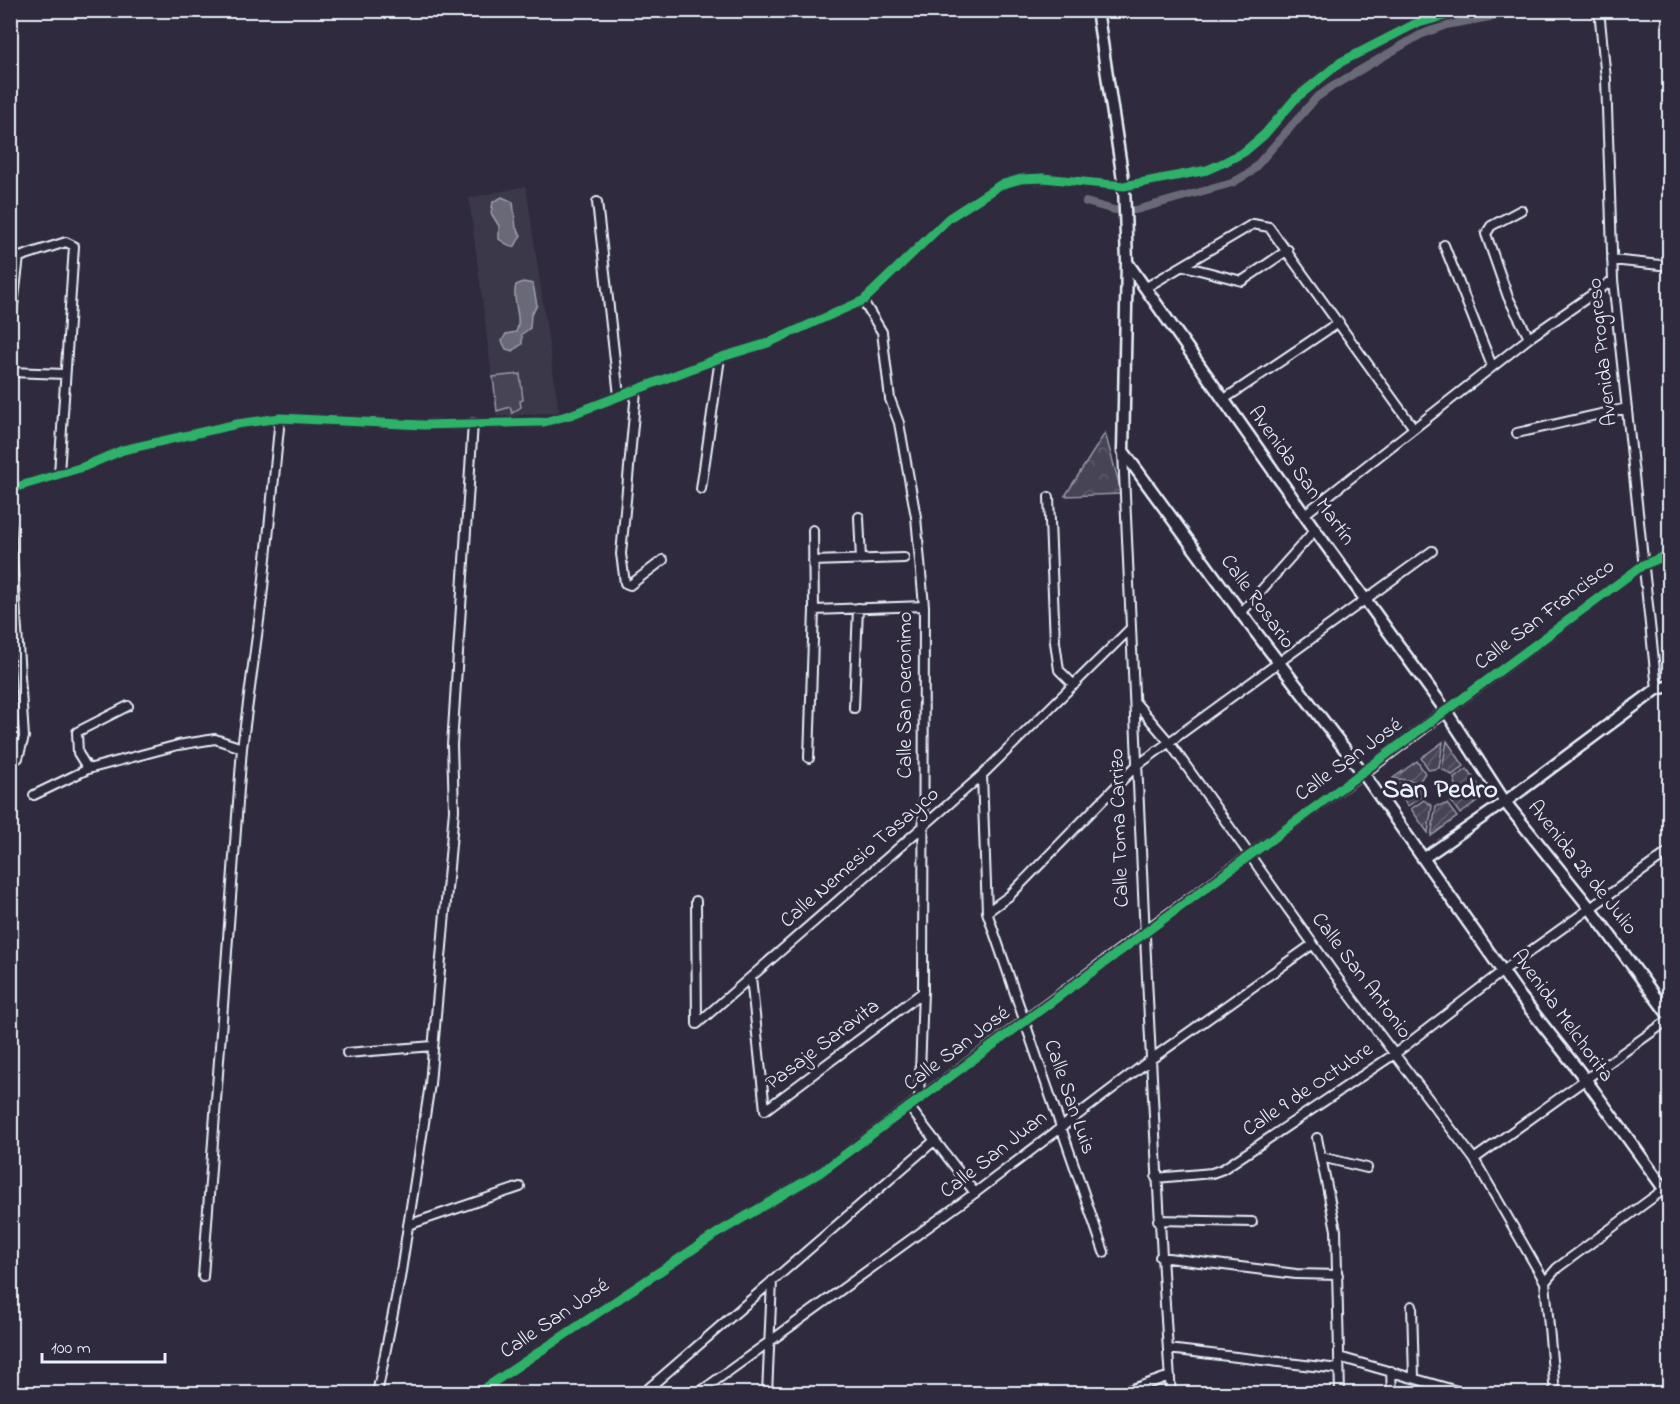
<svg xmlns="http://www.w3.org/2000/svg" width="1680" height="1404" font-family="'Indie Flower',sans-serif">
	<defs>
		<pattern id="forest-crowns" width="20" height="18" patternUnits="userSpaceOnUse" patternTransform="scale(1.5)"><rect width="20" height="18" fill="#464455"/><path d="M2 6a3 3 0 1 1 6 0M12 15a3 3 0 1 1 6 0" fill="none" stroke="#615f6e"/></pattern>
		<pattern id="garden-furrows" width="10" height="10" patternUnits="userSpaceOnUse" patternTransform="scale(1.5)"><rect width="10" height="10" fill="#464455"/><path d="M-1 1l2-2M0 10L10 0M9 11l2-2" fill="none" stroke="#615f6e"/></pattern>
	</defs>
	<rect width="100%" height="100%" fill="#2f2a3d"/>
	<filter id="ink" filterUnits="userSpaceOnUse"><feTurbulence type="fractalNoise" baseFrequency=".0167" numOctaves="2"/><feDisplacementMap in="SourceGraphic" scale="12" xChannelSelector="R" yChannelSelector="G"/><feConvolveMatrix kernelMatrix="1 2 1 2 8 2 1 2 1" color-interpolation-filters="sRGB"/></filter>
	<g filter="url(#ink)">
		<path fill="#3b3749" d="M526 186 559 412 497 417 469 198Z"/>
		<path fill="#464455" stroke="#979aa6" stroke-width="1.5" d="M520 374 523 400 520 401 521 407 512 413 510 407 497 411 493 377Z"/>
		<path fill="url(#forest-crowns)" stroke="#979aa6" stroke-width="1.5" d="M1105 433 1122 494 1065 496Z"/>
		<path fill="url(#garden-furrows)" stroke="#979aa6" stroke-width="1.5" d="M1447 741 1464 766 1452 775 1442 769Z
			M1443 742 1439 768 1429 770 1421 758Z
			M1417 761 1425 773 1419 782 1393 778Z
			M1467 769 1484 793 1457 788 1454 778Z
			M1391 782 1419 786 1421 797 1408 806Z
			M1456 793 1484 797 1460 814 1451 801Z
			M1424 800 1432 806 1428 833 1411 809Z
			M1447 804 1457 817 1431 836 1436 806Z"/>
		<path fill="#696978" stroke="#9c9fab" stroke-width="1.5" d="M502 197 513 202 516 228 521 235 515 246 511 247 499 239V226L491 213 493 202Z
			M523 282 533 284 537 305 531 315 530 328 522 334V344L512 351 506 349 502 341 506 334 516 332C523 318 511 301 516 285Z"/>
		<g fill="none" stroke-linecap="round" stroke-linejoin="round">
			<path stroke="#696978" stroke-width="8" d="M1086 202 1114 210H1136L1232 183 1251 172 1316 98 1333 86 1420 35 1446 25 1528 10"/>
			<defs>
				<path id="minor" d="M1599 10 1606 79 1613 280 1657 689
					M597 202 619 396
					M1521 210 1491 226 1486 234 1508 297 1529 338
					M1444 245 1492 366
					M10 260 66 242 74 246 59 474
					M1612 260 1670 266
					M1184 266 1242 281 1288 250
					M1145 288 1253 224 1269 227 1413 427
					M863 301 882 332 890 399 899 423 916 517 924 606 923 992 919 1099
					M10 330 19 257
					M10 372 65 374
					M636 392 621 554 625 583 630 585 663 560
					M1223 400 1339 322
					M1517 433 1627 408
					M1123 453C1138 766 1149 1080 1171 1394
					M10 489 83 467 123 450 237 424 280 418 423 425 544 422 570 415 725 356 768 343 864 300 949 218 1000 185 1021 179 1043 178 1124 186 1207 170 1225 162 1244 152 1264 135 1296 98 1341 62 1415 24 1466 10
					M701 489 720 358
					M1049 497 1055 642 1059 670 1074 685
					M1305 514 1529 338 1613 280
					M859 517 861 560
					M10 524 24 737 18 758 10 761
					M813 561 904 558
					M814 610 924 606
					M1241 613 1315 530
					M1135 702 1169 742 1343 986 1474 1159 1545 1282 1555 1394
					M128 706 77 732 78 753 88 769 178 745 215 739 242 748
					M854 708 858 608
					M1446 711 1643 565 1670 554
					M809 758 814 610 813 530
					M982 775 987 912 1104 1252
					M34 795 88 769
					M696 901 697 1024 982 775 1131 628
					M987 912 1009 896 1135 767 1432 551
					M751 977 765 1110 923 992
					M347 1053 433 1046
					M910 1108 975 1193
					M1317 1138 1336 1230 1340 1394
					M1321 1157 1367 1168
					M1474 1159 1670 1019
					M1156 1178 1212 1173 1223 1169 1396 1053 1504 970 1670 851
					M1158 1220 1252 1222
					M408 1225 520 1187
					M1160 1257 1296 1274 1338 1275
					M203 1277 242 748 262 598 280 418
					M1545 1282 1557 1268 1670 1185
					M1412 1306 1414 1377
					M1168 1349 1339 1369
					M1339 1357 1468 1394
					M1391 1371 1392 1394
					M377 1394 400 1278 430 1084 454 810 452 745 473 423
					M476 1394 719 1232 821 1172 1143 932 1363 773
					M642 1394 934 1141
					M697 1394 975 1193 1150 1060 1313 944
					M767 1394 772 1281
					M1118 1394 1170 1376"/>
				<path id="tertiary" d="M1363 773 1446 711
					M1424 858 1505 802"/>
				<path id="secondary" d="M1097 10 1124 186 1127 261 1123 451 1241 613 1363 773 1520 996 1586 1080 1670 1197
					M1127 262 1315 530 1446 711 1505 802 1590 908 1670 1017
					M1505 802 1657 689 1670 686"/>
			</defs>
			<use href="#minor" stroke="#e8f1f8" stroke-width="12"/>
			<use href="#tertiary" stroke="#e8f1f8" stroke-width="14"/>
			<use href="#secondary" stroke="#e8f1f8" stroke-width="15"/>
			<use href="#minor" stroke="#2f2a3d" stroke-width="8"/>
			<use href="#tertiary" stroke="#2f2a3d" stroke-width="9"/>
			<use href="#secondary" stroke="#2f2a3d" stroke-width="10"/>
			<defs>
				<path id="cycleway" d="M10 489 83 467 123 450 237 424 280 418 423 425 544 422 570 415 725 356 768 343 864 300 949 218 1000 185 1021 179 1043 178 1124 186 1207 170 1225 162 1244 152 1264 135 1296 98 1341 62 1415 24 1466 10
					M476 1394 719 1232 821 1172 1643 565 1670 554"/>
			</defs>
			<use href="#cycleway" stroke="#2f2a3d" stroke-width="13"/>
			<use href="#cycleway" stroke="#2db169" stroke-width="9"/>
		</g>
	</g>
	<g text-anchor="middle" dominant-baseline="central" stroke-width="6" stroke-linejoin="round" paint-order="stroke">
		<g font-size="21" fill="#e8f1f8" stroke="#2f2a3d">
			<text transform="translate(1603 352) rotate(-96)">Avenida Progreso</text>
			<text transform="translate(1301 476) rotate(54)">Avenida San Martín</text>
			<text transform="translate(1257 602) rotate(54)">Calle Rosario</text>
			<text transform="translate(1545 615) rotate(-37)">Calle San Francisco</text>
			<text transform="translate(906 695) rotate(-90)">Calle San Oeronimo</text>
			<text transform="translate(1349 760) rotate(-36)">Calle San José</text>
			<text transform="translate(1120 828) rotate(-92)">Calle Toma Carrizo</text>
			<text transform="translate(860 858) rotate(-41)">Calle Nemesio Tasayco</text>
			<text transform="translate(1582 868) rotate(52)">Avenida 28 de Julio</text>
			<text transform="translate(1361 976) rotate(53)">Calle San Antonio</text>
			<text transform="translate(1562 1016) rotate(54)">Avenida Melchorita</text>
			<text transform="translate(823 1045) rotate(-37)">Pasaje Saravita</text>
			<text transform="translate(957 1049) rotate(-37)">Calle San José</text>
			<text transform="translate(1308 1090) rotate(-34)">Calle 9 de Octubre</text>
			<text transform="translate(1069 1097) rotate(71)">Calle San Luis</text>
			<text transform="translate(994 1155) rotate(-38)">Calle San Juan</text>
			<text transform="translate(555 1319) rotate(-34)">Calle San José</text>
		</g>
		<g font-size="27" font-weight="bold" fill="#e8f1f8" stroke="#2f2a3d">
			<text x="1440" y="790">San Pedro</text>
		</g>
	</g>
	<rect width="1680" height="1404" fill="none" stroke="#2f2a3d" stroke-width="36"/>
	<rect x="18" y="18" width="1644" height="1368" fill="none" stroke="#e8f1f8" stroke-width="2" filter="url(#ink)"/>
	<path d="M42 1353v9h123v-9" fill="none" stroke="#e8f1f8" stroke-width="3"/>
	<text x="51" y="1353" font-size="18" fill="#e8f1f8" stroke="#2f2a3d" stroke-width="4.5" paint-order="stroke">100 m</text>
</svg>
